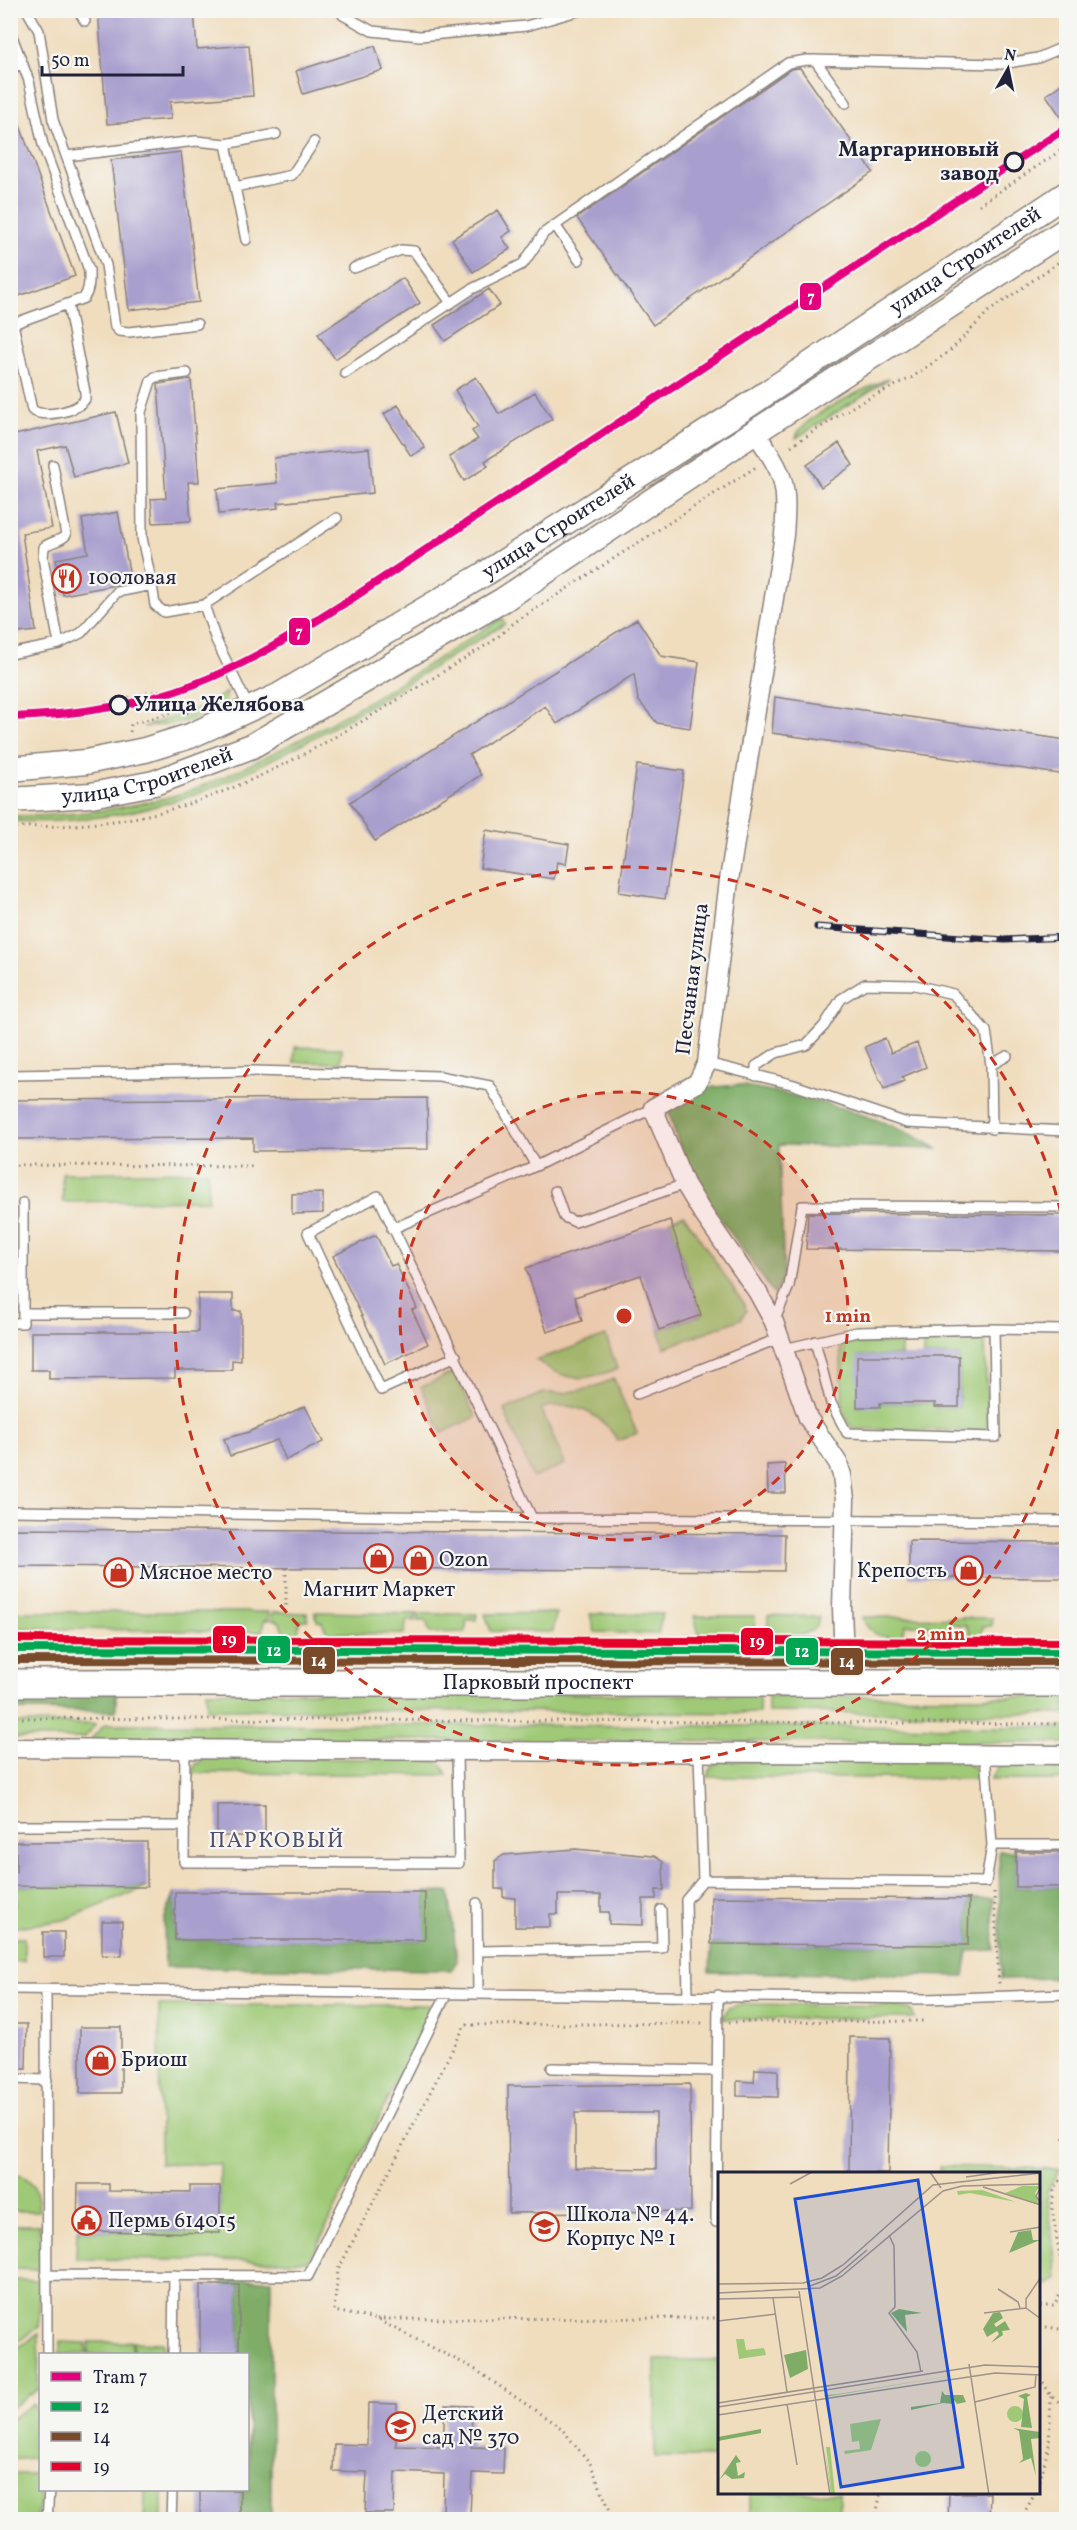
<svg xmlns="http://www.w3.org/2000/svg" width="1077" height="2530" font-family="Vollkorn,serif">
	<rect width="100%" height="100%" fill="#f6f6f2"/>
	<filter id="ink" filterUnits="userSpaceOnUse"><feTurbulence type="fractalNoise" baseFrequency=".0167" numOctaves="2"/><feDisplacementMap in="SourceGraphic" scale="12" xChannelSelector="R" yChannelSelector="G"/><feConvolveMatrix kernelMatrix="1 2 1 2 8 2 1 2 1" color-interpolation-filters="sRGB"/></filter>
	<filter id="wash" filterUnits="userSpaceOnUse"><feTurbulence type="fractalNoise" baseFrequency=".008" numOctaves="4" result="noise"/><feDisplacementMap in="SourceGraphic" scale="24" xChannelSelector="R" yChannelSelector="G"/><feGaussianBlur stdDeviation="1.35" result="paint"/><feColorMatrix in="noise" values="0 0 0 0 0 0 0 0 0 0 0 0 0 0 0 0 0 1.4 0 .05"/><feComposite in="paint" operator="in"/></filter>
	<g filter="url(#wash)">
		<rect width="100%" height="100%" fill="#f0ddbe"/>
		<path fill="#9fc976" stroke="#607658" stroke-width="1.5" d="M890 378 796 438C798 418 871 386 890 378Z
			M502 618 505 624C430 668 358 716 280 755 253 769 228 783 199 793 140 814 73 824 11 821V816C66 817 120 810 173 796 206 787 235 772 265 757 348 717 425 667 502 618Z
			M227 692 225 704C201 721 172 725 143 727L210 705V702Z
			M295 1047 342 1048 341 1063 294 1062Z
			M208 1171V1200L63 1202 62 1173Z
			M684 1215 744 1304 746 1311 741 1319 664 1348 659 1330 701 1315 670 1220Z
			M606 1336 617 1369C582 1381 568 1383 536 1360Z
			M985 1340 988 1431 852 1429 843 1411 840 1343H901V1356H858V1407L880 1403H935V1407H959V1356H923V1343Z
			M454 1372 476 1417 442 1433 421 1387Z
			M614 1379 637 1433 618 1441C601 1413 574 1400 541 1408L565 1464 533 1478 504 1410 543 1393H564L591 1388Z
			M11 1612H269V1620H264L262 1632 11 1628Z
			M273 1612 308 1613V1620H300L298 1633H284L279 1621 272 1620Z
			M315 1612 416 1614 415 1621 407 1620 404 1634 327 1633 322 1622 317 1621Z
			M556 1613 553 1632 491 1631 485 1614Z
			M418 1614H477L476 1620H467L465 1632 430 1633 426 1621H418Z
			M590 1614H662L658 1634 595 1632Z
			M768 1615 819 1617C815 1642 788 1635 768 1635Z
			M694 1616H755L754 1635 699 1634Z
			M862 1617 992 1618 991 1626H983L980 1638 971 1636 966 1625 949 1624 948 1637 934 1638 929 1625H906L901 1638C883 1638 869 1636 862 1617Z
			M207 1691 759 1695V1713L207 1709Z
			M768 1696 1066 1697V1714L768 1712Z
			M11 1723 96 1724 84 1738H11Z
			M105 1724 1066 1727V1743L91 1739Z
			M206 1758 422 1759 442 1764 447 1775 192 1773 196 1764Z
			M718 1761H963L974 1768 981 1779 708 1777 711 1767Z
			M1010 1762H1066V1780H990L998 1767Z
			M16 1886 147 1887 64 1920 11 1928V1906L16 1905Z
			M11 1938H24V1961H11Z
			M740 2004 896 2006 911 2010 915 2018 722 2019 728 2008Z
			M159 2005H433L310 2261 76 2259 77 2231 220 2232V2164H160Z
			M939 2166 1060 2169 1047 2190 1057 2278 1050 2284H1040V2173H939Z
			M10 2174C34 2175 38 2191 39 2211H11Z
			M11 2225H40V2270L11 2269Z
			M11 2280H39V2327L11 2346Z
			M39 2334 38 2390 11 2408V2352Z
			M60 2342 86 2343V2354H60Z
			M89 2342H132V2354H88Z
			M133 2342 163 2343V2354H133Z
			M655 2360H720V2457H655Z
			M33 2404C42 2418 44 2445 32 2458L11 2460V2419Z
			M11 2474H40V2503L36 2517 30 2519H11Z
			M145 2490H162V2519H144Z
			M750 2493H839V2519H750Z"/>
		<path fill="#7fad67" stroke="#506851" stroke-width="1.5" d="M738 1085C800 1095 884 1115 937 1149L779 1145 784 1276 774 1295C736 1235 684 1183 669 1111L703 1088Z
			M11 1690 116 1691V1711L11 1710Z
			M999 1851H1016V1887H1066V1978L1001 1979Z
			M175 1892V1940H424L425 1892H449L457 1961 451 1970 165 1967 164 1920Z
			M969 1899H993L994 1950 968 1951 964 1976 710 1972 711 1944 968 1945Z
			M223 2279 271 2280V2519H240V2490H248V2354H239V2286L223 2285Z"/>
		<g id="blocks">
			<path fill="#a89fce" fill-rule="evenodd" d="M98 10H194L197 49 249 45 253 96 170 102 171 119 107 124Z
				M375 46 383 70 303 94 296 71Z
				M800 68 873 172 653 325 577 218 791 69Z
				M1066 81V124L1046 95Z
				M12 104 75 276 10 299V105Z
				M181 152 199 302 129 310 111 160Z
				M498 210 511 231 502 237 510 249 473 272 452 239Z
				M403 278 420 303 335 359 318 334Z
				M489 289 500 305 445 341 434 325Z
				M476 377 499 414 535 392 552 419 485 461 488 466 464 481 449 457 478 439 472 431 478 427 455 390Z
				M191 379 199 482H188L191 521 153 523 151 499 166 498 158 384Z
				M398 405 425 448 411 456 384 414Z
				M116 412 128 463 74 477 65 445 37 451 52 528 22 533 36 631 10 634V436Z
				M839 443 853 465 821 487 807 465Z
				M369 448 373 493 277 503 278 508 219 514 217 489 277 483 274 458Z
				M118 512 131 582 63 595 56 559 88 553 82 519Z
				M637 619 661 656 699 662 690 728 657 723 638 700 634 674 557 724 545 706 469 755 481 775 375 841 350 802Z
				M775 697 1066 740V775L772 733Z
				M637 765 684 771 665 899 619 892Z
				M486 830 569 844 566 864 557 862 554 879 480 868Z
				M885 1038 891 1053 917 1043 926 1067 902 1077 904 1081 884 1089 865 1047Z
				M427 1098 428 1149 253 1151V1138L10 1139V1100Z
				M323 1193V1213L292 1214V1194Z
				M808 1213 1066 1215V1251L806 1249Z
				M670 1220 701 1315 659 1330 641 1275 575 1297 582 1321 547 1332 526 1268Z
				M376 1235 391 1266 396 1264 417 1308 412 1310 428 1344 385 1364 333 1256Z
				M198 1294H233V1311H241V1361L232 1360V1370H175V1378L49 1379V1370H31V1332H198Z
				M857 1356H959V1407H934L935 1403H880V1407H857Z
				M305 1406 323 1442 286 1460 277 1440 230 1456 224 1439 249 1432Z
				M785 1464 786 1493H768L767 1465Z
				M10 1529 785 1534 784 1571 10 1566Z
				M909 1541 1066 1542V1578L909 1577Z
				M265 1804V1836H217V1805Z
				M16 1842H147V1887L10 1886V1872H16Z
				M575 1849 654 1856 663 1862 664 1890H656V1899H643V1925L609 1924V1912H601V1895H558V1914H550V1927H515V1898L503 1897V1889H495V1861L504 1855Z
				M1016 1852H1066V1887H1016Z
				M175 1892H425V1940H175Z
				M711 1897 969 1899 968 1945 711 1944Z
				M102 1921H122V1956L102 1955Z
				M43 1932H64V1957H43Z
				M10 2024H27L26 2069H10Z
				M80 2027H121V2093H80Z
				M850 2037 890 2038 888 2173H849Z
				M755 2069 778 2070V2097L737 2096V2081L754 2082Z
				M690 2084 691 2211 509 2213 508 2086ZM575 2113H656V2169L575 2168Z
				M78 2184H109V2191L190 2192V2186H220V2233L77 2231Z
				M200 2285H239V2355H200Z
				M368 2403 397 2404 396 2446 443 2447 445 2405 472 2406 471 2447 504 2448 503 2474 472 2473 470 2515 443 2514 444 2474 395 2472 394 2513H365L367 2472 333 2471 334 2444 367 2445Z
				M200 2490H240V2520H200Z
				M949 2493H990L989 2520H948Z"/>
		</g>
	</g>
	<g filter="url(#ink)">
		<use href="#blocks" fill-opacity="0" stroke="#89807c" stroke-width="1.5"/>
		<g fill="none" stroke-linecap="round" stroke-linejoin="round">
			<defs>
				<path id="lane" d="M27 10 39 31 53 120 106 265 115 327 119 331 129 332 197 324
					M78 10 85 21
					M341 10 343 15 372 31 420 36 526 26 581 10
					M1062 10 1066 17V46
					M10 31 29 81 43 145 89 270C89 280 90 289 84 298L10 325
					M815 60 846 103
					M10 68 23 64
					M226 144 276 134
					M66 156 196 141 226 144 246 240
					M235 187 292 175 314 142
					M555 225 579 260
					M354 268 401 250 414 251 451 303
					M13 324 32 410C44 418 77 412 85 399V392L68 305
					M345 373 472 289 523 264 544 233 788 63 807 60 1001 64 1038 58 1066 46
					M53 465 66 535C60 542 51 541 44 547L43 558 59 644
					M152 585 155 605 164 612 204 605 337 518
					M204 605 216 640 249 708
					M10 654 59 644 81 633 117 592 152 585 142 538 141 412 151 381 155 377 187 373
					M707 1063 791 1084 907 1123 1066 1131
					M991 1065 1007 1056
					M10 1075 253 1071 439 1076 490 1086 536 1166 653 1108
					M756 1076V1066L776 1053 806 1045 824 1026 841 999 865 984 915 985 953 994 986 1031 991 1065 992 1129
					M555 1191 564 1217 575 1222 685 1184
					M392 1229 536 1166
					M23 1313H183
					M774 1322 789 1286 802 1206 1066 1207
					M10 1323H23V1203
					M994 1329 1066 1330
					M784 1349 857 1332 994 1329 996 1437 847 1433 831 1403 815 1341
					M456 1356 381 1390 308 1233 378 1196 532 1518
					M637 1394 780 1338
					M10 1511 532 1518 1066 1521
					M185 1748 184 1862 459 1863 457 1751
					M699 1753 703 1880 986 1882 992 1845
					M985 1754 992 1845H1066
					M10 1826H185
					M477 1903 478 1993
					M478 1951 662 1948 661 1910
					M10 1989 927 1999 1066 1994
					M46 1990 47 2354
					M688 1995 686 1900 703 1880
					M552 2068 717 2071
					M10 2079 47 2080
					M716 2222 718 1995
					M46 2275 308 2276 447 1993
					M173 2354 174 2275
					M47 2520 49 2490
					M171 2520 172 2490"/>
				<path id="street" d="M755 432C785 476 788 482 784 535L729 880 707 1063 697 1083 653 1108 685 1184 702 1212 757 1291 774 1322 808 1418 838 1463 842 1475 845 1500 842 1608 845 1685
					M10 1748 1066 1755"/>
				<g id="secondary">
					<path id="s1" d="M10 769 86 762 145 750 190 736 278 696 486 573 732 416 1066 194"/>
					<path id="s2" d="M10 800 91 795 154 783 252 746 503 600 755 432 1066 230"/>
				</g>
				<g id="primary">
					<path d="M10 1649 1066 1652"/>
					<path id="s3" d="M10 1683H1066"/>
				</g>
			</defs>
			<use href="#lane" stroke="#89807c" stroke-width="12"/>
			<use href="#street" stroke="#89807c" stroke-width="21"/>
			<use href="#secondary" stroke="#89807c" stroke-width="27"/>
			<use href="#primary" stroke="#89807c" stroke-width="30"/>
			<path stroke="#89807c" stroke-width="3" stroke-dasharray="1.5 4.5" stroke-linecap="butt" d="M969 189 1063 125
				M979 205 1066 147
				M791 446 857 404 911 378 950 351 988 312 1066 257
				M88 707 161 690
				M130 732 131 724 181 710 188 713
				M10 827C63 827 117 824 168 810 282 779 392 702 493 641L515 622 756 467
				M10 1165 253 1166
				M286 1568V1606
				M10 1718 1066 1724
				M994 1892 999 1984
				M729 2022 926 2021
				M1063 2139 1066 2134
				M1040 2306H1054L1065 2285 1052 2210 1054 2189 1066 2172
				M377 2319 720 2318
				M1040 2326 1066 2330
				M1040 2377 1051 2396 1066 2407
				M1040 2481 1049 2445 1051 2396
				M614 2520 590 2463 561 2428 473 2368 376 2319 334 2311 338 2270 465 2025 705 2023
				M875 2520 881 2492
				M1020 2520 1036 2492"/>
			<use href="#lane" stroke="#fff" stroke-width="9"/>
			<use href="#street" stroke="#fff" stroke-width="18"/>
			<use href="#secondary" stroke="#fff" stroke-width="24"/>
			<use href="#primary" stroke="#fff" stroke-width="27"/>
			<defs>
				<path id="rail" d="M817 927 1005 940 1066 937"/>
			</defs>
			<use href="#rail" stroke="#22223b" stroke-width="7"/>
			<use href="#rail" stroke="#f6f6f2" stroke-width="4.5" stroke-dasharray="14" stroke-linecap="butt"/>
			<defs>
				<path id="bus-1" d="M10 1649 1066 1652"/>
				<path id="bus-2" d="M10 1660 1066 1662"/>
				<path id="bus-3" d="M10 1639 1066 1642"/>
			</defs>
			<use href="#bus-1" stroke="#f6f6f2" stroke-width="12"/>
			<use href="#bus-2" stroke="#f6f6f2" stroke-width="12"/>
			<use href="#bus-3" stroke="#f6f6f2" stroke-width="12"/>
			<use href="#bus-1" stroke="#00a651" stroke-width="8"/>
			<use href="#bus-2" stroke="#7a4b2a" stroke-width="8"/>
			<use href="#bus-3" stroke="#e4002b" stroke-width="8"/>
			<defs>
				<path id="tram-1" d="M10 717C73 715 136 707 195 684 249 663 299 632 348 601L1066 128"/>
			</defs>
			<use href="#tram-1" stroke="#f6f6f2" stroke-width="12"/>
			<use href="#tram-1" stroke="#e5007d" stroke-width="8"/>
		</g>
	</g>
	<circle cx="624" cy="1316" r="224" fill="#c8321e" fill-opacity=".12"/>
	<g fill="none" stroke="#c8321e" stroke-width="3" stroke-dasharray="10 8">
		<circle cx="624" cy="1316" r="224"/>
		<path d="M1066 1394A449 449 0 1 1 1066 1238"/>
	</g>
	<defs>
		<symbol id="restaurant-ring" viewBox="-11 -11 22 22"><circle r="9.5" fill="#f6f6f2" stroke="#c8321e" stroke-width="1.5"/><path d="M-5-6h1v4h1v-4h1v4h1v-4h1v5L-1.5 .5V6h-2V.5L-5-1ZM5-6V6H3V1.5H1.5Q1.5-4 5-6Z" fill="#c8321e"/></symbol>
		<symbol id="shop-ring" viewBox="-11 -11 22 22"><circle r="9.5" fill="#f6f6f2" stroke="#c8321e" stroke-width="1.5"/><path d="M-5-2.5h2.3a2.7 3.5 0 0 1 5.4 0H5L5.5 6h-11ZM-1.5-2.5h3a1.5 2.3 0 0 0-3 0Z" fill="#c8321e"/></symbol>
		<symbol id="civic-ring" viewBox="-11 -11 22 22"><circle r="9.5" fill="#f6f6f2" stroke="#c8321e" stroke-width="1.5"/><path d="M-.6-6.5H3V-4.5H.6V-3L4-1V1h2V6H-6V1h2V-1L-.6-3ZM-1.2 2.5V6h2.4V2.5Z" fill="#c8321e"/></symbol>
		<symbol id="school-ring" viewBox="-11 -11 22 22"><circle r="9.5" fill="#f6f6f2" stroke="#c8321e" stroke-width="1.5"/><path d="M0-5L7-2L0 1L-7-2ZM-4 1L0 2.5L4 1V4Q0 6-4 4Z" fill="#c8321e"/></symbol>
	</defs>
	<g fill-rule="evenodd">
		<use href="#restaurant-ring" x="50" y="562" width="33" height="33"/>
		<use href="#shop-ring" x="362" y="1542" width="33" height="33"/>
		<use href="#shop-ring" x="402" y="1544" width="33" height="33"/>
		<use href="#shop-ring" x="952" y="1554" width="33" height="33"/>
		<use href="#shop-ring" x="102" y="1556" width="33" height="33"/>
		<use href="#shop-ring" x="84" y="2044" width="33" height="33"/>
		<use href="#civic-ring" x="70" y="2204" width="33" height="33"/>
		<use href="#school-ring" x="528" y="2210" width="33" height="33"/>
		<use href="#school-ring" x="384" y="2410" width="33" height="33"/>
	</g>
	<g fill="#f6f6f2" stroke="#22223b" stroke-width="3">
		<circle cx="1014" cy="162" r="9"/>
		<circle cx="119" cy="705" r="9"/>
	</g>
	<g text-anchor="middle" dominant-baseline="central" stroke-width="4.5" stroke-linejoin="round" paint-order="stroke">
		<g font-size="21" font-weight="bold" fill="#22223b" stroke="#f6f6f2" text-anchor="end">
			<text x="999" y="150">Маргариновый<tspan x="999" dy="24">завод</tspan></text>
			<text x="134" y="705" text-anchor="start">Улица Желябова</text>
		</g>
		<g font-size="21" fill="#22223b" stroke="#f6f6f2">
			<text stroke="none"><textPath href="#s1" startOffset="1094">улица Строителей</textPath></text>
			<text stroke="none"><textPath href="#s1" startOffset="608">улица Строителей</textPath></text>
			<text stroke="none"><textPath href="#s2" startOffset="140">улица Строителей</textPath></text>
			<text transform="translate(693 979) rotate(-83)">Песчаная улица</text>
			<text stroke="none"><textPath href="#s3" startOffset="528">Парковый проспект</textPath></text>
		</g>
		<g font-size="21" fill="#22223b" stroke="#f6f6f2" text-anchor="start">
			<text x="88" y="578">100ловая</text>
			<text x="439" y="1560">Ozon</text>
			<text x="947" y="1571" text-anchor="end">Крепость</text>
			<text x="139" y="1573">Мясное место</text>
			<text x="379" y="1590" text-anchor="middle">Магнит Маркет</text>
			<text x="121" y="2060">Бриош</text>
			<text x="566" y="2215">Школа № 44.<tspan x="566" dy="24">Корпус № 1</tspan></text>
			<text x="108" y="2221">Пермь 614015</text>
			<text x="422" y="2414">Детский<tspan x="422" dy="24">сад № 370</tspan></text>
		</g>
		<g font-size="22" letter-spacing="1.5" fill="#514e6e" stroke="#f6f6f2">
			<text x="277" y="1841">ПАРКОВЫЙ</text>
		</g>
	</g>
	<g transform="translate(718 2172)">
		<rect width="322" height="322" fill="#f0ddbe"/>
		<path d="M304 14H322L317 21 321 33 287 21ZM264 18 267 19 298 30 252 21 240 23 239 19ZM18 167H26L28 178 46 176 48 183 21 187ZM244 202 107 225 106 223 120 222ZM289 242a8 8 0 1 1 16 0a8 8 0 1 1-16 0ZM163 247 153 278 127 282 126 279 142 277 141 269 134 270 132 252ZM106 273 114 320 108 275H112L117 322H113ZM197 287a8 8 0 1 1 16 0a8 8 0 1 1-16 0Z" fill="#9fc976"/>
		<path d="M313 58 315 68H322L291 81 300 60ZM181 137 204 141 187 143 189 160 173 141ZM282 140 285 146 276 152 278 155 287 149 292 158 284 159 285 163 273 171 281 162 279 159 269 165 265 157 275 141ZM88 178 90 197 72 206 66 183ZM224 219 227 223H245L248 230 239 232 236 228V232L225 231 193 238V235L222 231ZM308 221 313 223 309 225 314 256 303 255 306 227 300 224ZM295 256 322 260V266L313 267 318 304 313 286 301 291 305 287 301 259ZM43 257V261L0 269V265ZM18 283 23 290 18 291 20 304 27 300 26 306 14 307 7 302 1 308Z" fill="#7fad67"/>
		<path fill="none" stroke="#9e928a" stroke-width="1.5" d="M212 0 223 16M248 5 284 0M72 12 94 0M265 15 323 33M323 15 318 24 323 32M292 60 323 55M171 63 176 74 177 135 171 141 199 180 203 200M0 112 85 111 104 106 125 93 215 13 323 1M92 114 118 104 149 78M280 117 300 130 302 136M81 119 112 323M0 121 102 116 124 104 225 19 244 14 323 12M55 126 69 220M0 127 82 125M308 136V127L323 105M308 136 323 147M266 141 308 136M0 149 58 142M251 192 271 323M257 230 317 215 318 202M0 231 205 199M69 232 79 293M0 235 267 193 323 195M0 243 277 201 323 203"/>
		<path fill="#1d4ed8" fill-opacity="0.15" stroke="#1d4ed8" stroke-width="3" d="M200 8 245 295 123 315 77 27Z"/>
		<rect width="322" height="322" fill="none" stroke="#22223b" stroke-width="3"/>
	</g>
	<circle cx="624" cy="1316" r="9" fill="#c8321e" stroke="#f6f6f2" stroke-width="3"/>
	<g font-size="18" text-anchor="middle" font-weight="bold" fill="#c8321e" stroke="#f6f6f2" stroke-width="4.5" stroke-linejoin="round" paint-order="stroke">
		<text x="848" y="1322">1 min</text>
		<text x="941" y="1640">2 min</text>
	</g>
	<g stroke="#f6f6f2" stroke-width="2">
		<rect x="799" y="282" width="23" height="29" rx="6" fill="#e5007d"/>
		<rect x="288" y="617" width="23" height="29" rx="6" fill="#e5007d"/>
		<rect x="212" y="1625" width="34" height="29" rx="6" fill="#e4002b"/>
		<rect x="740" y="1627" width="34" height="29" rx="6" fill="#e4002b"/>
		<rect x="257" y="1635" width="34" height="29" rx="6" fill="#00a651"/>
		<rect x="785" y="1637" width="34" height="29" rx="6" fill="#00a651"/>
		<rect x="302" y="1646" width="34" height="29" rx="6" fill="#7a4b2a"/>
		<rect x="830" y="1647" width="34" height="29" rx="6" fill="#7a4b2a"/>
	</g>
	<g font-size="16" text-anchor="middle" font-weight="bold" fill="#fff">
		<text x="811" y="302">7</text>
		<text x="299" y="637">7</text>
		<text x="229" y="1645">19</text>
		<text x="757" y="1647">19</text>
		<text x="274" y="1656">12</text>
		<text x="802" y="1657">12</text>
		<text x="319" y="1666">14</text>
		<text x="847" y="1667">14</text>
	</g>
	<rect width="1077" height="2530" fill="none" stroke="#f6f6f2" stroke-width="36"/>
	<rect x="39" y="2353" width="210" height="138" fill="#f6f6f2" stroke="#a1a1a9" stroke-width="1.5"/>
	<rect x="51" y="2372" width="30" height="9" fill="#e5007d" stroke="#a1a1a9" stroke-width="1.5"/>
	<text x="93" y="2383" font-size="18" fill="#22223b">Tram 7</text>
	<rect x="51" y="2402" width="30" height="9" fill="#00a651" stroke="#a1a1a9" stroke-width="1.5"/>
	<text x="93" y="2413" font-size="18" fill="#22223b">12</text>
	<rect x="51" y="2432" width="30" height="9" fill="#7a4b2a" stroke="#a1a1a9" stroke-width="1.5"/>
	<text x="93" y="2443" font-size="18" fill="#22223b">14</text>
	<rect x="51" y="2462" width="30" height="9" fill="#e4002b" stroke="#a1a1a9" stroke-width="1.5"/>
	<text x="93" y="2473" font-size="18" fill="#22223b">19</text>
	<g transform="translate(1008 69) rotate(9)" stroke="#f6f6f2" stroke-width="4.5" paint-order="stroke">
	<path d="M0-4.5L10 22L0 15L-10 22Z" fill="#22223b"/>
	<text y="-9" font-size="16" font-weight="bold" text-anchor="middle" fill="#22223b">N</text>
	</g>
	<path d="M42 66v9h141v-9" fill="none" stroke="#22223b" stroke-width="3"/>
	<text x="51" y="66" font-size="18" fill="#22223b" stroke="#f6f6f2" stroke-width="4.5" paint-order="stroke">50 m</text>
</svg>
